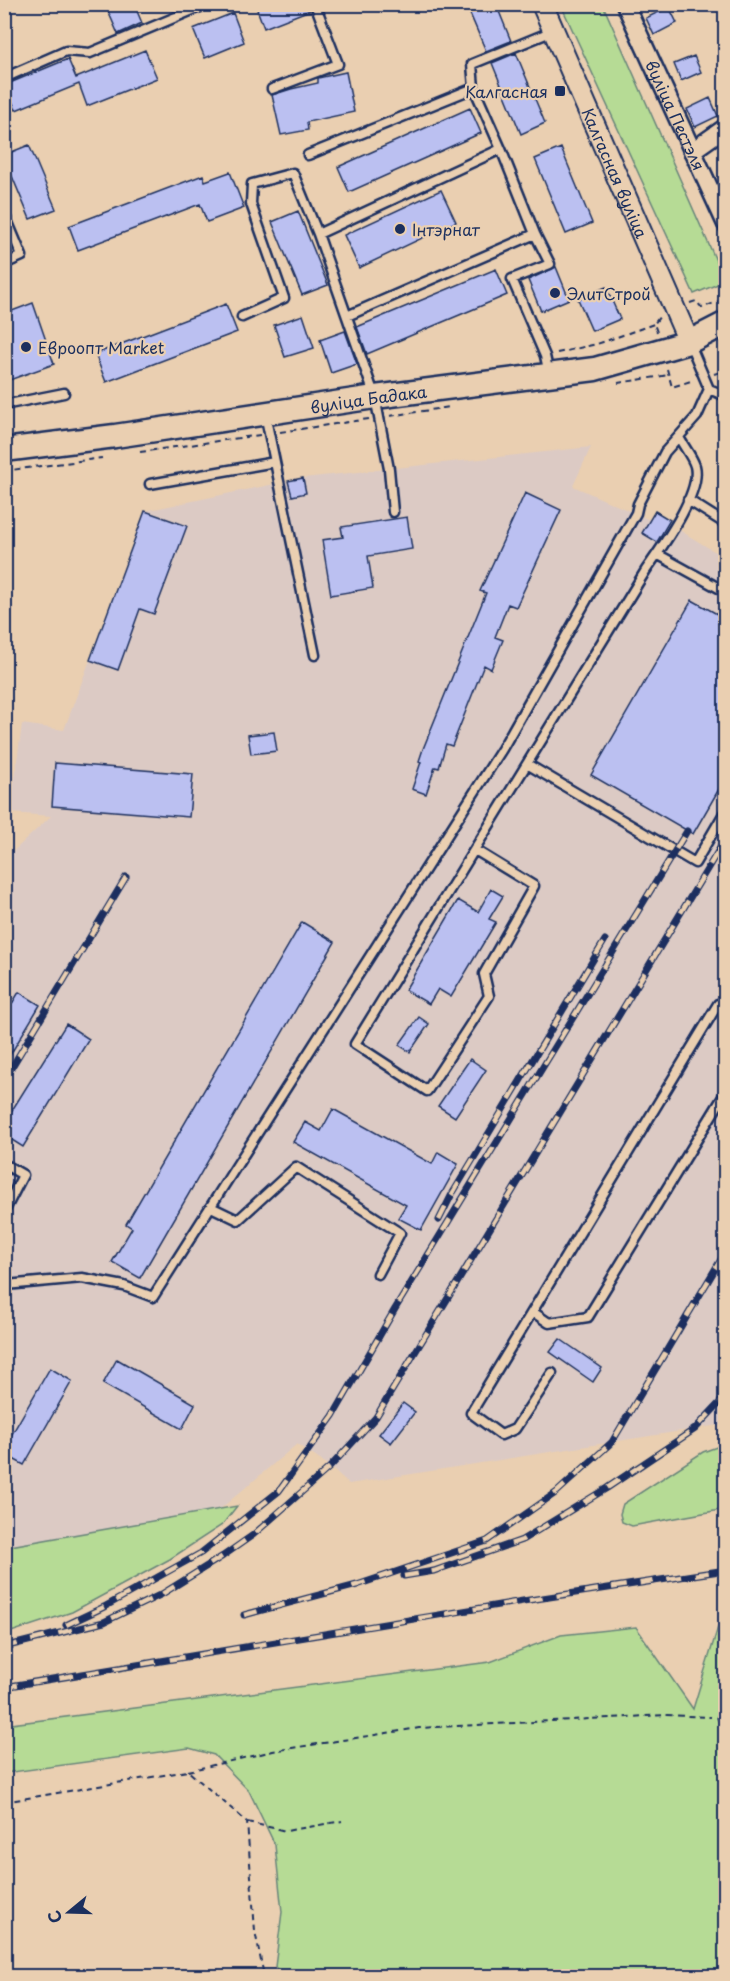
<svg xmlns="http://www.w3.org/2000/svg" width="730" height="1981" font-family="'Playpen Sans',sans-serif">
	<rect width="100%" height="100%" fill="#eacfb1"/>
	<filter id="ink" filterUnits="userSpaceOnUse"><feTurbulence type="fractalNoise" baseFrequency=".0167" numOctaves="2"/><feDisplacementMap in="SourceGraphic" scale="12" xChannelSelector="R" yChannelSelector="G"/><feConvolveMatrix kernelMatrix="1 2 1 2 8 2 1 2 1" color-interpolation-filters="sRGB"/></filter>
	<g filter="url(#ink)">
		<path fill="#dccac4" d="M591 447 573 486 650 520 655 511 670 520 668 523 725 558V1424L349 1484 330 1467 297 1444 206 1521 5 1564V859L51 816 10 813 22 724 64 730 145 511 303 478Z"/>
		<path fill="#b6db95" stroke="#68857a" stroke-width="1.5" d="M561 5H603L725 281 694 294Z
			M725 1444V1509L632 1526 622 1522 620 1514 623 1504 703 1452Z
			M237 1506 222 1525 170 1559 72 1612 5 1634V1547Z
			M636 1627 693 1709 718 1627 725 1628V1976H285L275 1967 282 1912 275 1845 249 1791 214 1755 189 1748 5 1773 4 1725 490 1662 561 1635Z"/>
		<path fill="#bbc0f1" stroke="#1b2f5e" stroke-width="1.5" d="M105 4H134L142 23 118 34Z
			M255 4H309L310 10 264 28Z
			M478 4H496L511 41 486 51 468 9Z
			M669 7 677 23 654 35 646 18Z
			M233 13 244 42 205 58 193 29Z
			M145 50 157 78 87 106 79 84 16 110 5 85 68 59 76 78Z
			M516 53 545 123 521 134 492 63Z
			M694 56 701 72 681 81 674 64Z
			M346 72 354 112 307 122 308 130 281 135 272 95 291 89 318 83V78Z
			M710 98 718 116 695 127 687 109Z
			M470 108 481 133 349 192 338 167Z
			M29 145 56 209 30 219 4 157V155Z
			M561 148 592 223 566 234 535 159Z
			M230 172 244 208 207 222 200 204 78 250 69 226 203 175 205 181Z
			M441 190 456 222 359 268 344 235Z
			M298 211 328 285 302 295 272 222Z
			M556 267 569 299 541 311 528 280Z
			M496 269 507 295 367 354 357 327Z
			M606 287 620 319 592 331 578 299Z
			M33 303 54 364 4 382V314Z
			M226 304 237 332 106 382 95 354Z
			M303 315 314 348 285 357 274 325Z
			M345 331 357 364 331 373 320 340Z
			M303 478 306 493 292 496 288 481Z
			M525 493 561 510 516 607 508 604 495 637 503 640 491 669 484 665 452 746 446 744 439 768 435 767 426 794 412 789 421 762 419 761 423 749 486 593 480 591Z
			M145 511 187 526 154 614 140 609 118 670 90 660Z
			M655 511 670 520 657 542 642 533Z
			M407 517 412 549 368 556 373 588 331 595 322 540 343 537 341 527Z
			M692 600 726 619V777L693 834 591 775Z
			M274 732 277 751 251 754 248 735Z
			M55 763 193 774 189 817 52 806Z
			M491 889 503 896 489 919 496 922 451 997 438 989 429 1004 405 990 458 900 478 912Z
			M302 922 335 942 140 1278 112 1262 132 1228 126 1224Z
			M19 992 40 1005 4 1065V1017Z
			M419 1017 429 1024 410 1052 399 1045Z
			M66 1024 89 1039 23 1147 4 1135V1123Z
			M470 1059 486 1070 455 1117 438 1106Z
			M333 1109 432 1164 438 1152 458 1164 421 1230 398 1218 406 1205 293 1142 305 1122 321 1131Z
			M560 1339 602 1368 593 1382 550 1352Z
			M117 1359 195 1404 182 1429 103 1384Z
			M50 1368 72 1381 24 1465 4 1454V1448Z
			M403 1403 415 1412 391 1443 379 1434Z"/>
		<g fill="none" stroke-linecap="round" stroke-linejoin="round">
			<defs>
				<path id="service" d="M4 78 66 51 90 53 207 4
					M474 88 472 64 553 31
					M272 89 338 64 315 4
					M308 155 474 88 501 149 318 234
					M4 213 22 256 4 264
					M535 234 550 264 512 279 545 356 549 374
					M347 316 535 234 501 149
					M242 317 284 298 251 204 252 184 293 173 318 234 375 397 389 469 393 512
					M709 389 726 396
					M4 405 64 393
					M275 462 315 655
					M150 484 275 462 265 414
					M688 500 726 524
					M657 554 726 592
					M527 764 695 863 726 810
					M475 850 534 886 484 974 489 996 427 1091 355 1044 646 570C661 548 702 493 695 466 692 456 683 446 679 437
					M4 1164 23 1175 4 1212
					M211 1207 238 1220 296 1167 400 1233 378 1274
					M4 1288 6 1285 82 1278 124 1286 153 1297 502 749 636 513 638 504 665 452 697 416 709 389 690 344
					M533 1312 549 1323 588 1317 726 1092
					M552 1373 515 1429 501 1435 471 1413 718 1004 726 1006
					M723 1717 726 1718"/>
				<g id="minor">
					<path id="s1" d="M625 4 726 224"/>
					<path d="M692 151 726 127"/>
				</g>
				<g id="tertiary">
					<path id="s2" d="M542 4 689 342"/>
				</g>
				<g id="secondary">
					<path id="s3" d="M4 450 115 436 375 397 595 369 689 342 726 323"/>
				</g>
			</defs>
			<use href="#service" stroke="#1b2f5e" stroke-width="13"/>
			<use href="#minor" stroke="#1b2f5e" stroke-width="21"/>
			<use href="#tertiary" stroke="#1b2f5e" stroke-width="24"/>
			<use href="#secondary" stroke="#1b2f5e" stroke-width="27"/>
			<path stroke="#1b2f5e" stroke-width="2" stroke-dasharray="6 4.5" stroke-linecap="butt" d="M690 303 696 301 702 308 726 298
				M657 332 654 324 660 316
				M557 353 597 344 654 324
				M667 369 672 387 694 380
				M714 374 726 370
				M618 383 669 375
				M722 406 726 411
				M390 416 450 407
				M280 432 369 419
				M140 452 260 435
				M4 471 102 458
				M188 1771 273 1751 419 1728 666 1715 711 1717
				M4 1802 188 1771 247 1822 255 1931 264 1976
				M247 1822 286 1831 342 1821"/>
			<use href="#service" stroke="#eacfb1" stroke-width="8"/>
			<use href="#minor" stroke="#eacfb1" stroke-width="16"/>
			<use href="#tertiary" stroke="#eacfb1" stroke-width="20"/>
			<use href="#secondary" stroke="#eacfb1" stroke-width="22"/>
			<defs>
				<path id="rail" d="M4 1080 126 877
					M439 1220 451 1196 605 940
					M404 1576 434 1571 522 1540 607 1488 695 1429 726 1396
					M244 1615 357 1585 487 1541 557 1492 612 1442 726 1251
					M66 1625 104 1607 201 1553 279 1491 333 1416 395 1309 687 831
					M4 1647 104 1622 162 1594 223 1556 253 1535 330 1467 376 1417 726 838
					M4 1687 523 1601 726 1570"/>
			</defs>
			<use href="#rail" stroke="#1b2f5e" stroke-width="7"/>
			<use href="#rail" stroke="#eacfb1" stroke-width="4.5" stroke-dasharray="14" stroke-linecap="butt"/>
		</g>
	</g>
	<g fill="#1b2f5e" stroke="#eacfb1" stroke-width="2">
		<rect x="554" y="85" width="12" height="12" rx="3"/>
		<circle cx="400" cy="229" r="6"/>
		<circle cx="555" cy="293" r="6"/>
		<circle cx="26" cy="347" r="6"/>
	</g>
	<g text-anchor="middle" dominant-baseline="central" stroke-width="4.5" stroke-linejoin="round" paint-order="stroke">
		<g font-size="16" fill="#1b2f5e" stroke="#eacfb1" text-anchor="start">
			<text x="548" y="91" text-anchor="end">Калгасная</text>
			<text x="412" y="229">Інтэрнат</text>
			<text x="567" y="293">ЭлитСтрой</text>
			<text x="38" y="347">Евроопт Market</text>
		</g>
		<g font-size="16" fill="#1b2f5e" stroke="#eacfb1">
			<text stroke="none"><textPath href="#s1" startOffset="122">вуліца Пестэля</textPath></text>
			<text stroke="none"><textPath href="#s2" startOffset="184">Калгасная вуліца</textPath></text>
			<text stroke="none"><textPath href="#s3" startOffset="368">вуліца Бадака</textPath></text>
		</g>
	</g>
	<rect width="730" height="1981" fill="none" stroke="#eacfb1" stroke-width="24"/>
	<rect x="12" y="12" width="706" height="1957" fill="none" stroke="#1b2f5e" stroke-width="2" filter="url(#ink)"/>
	<g transform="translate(69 1912) rotate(251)" stroke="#eacfb1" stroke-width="4.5" paint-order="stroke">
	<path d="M0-4.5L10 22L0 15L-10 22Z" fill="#1b2f5e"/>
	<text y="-9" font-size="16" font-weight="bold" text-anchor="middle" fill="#1b2f5e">С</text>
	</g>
</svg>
